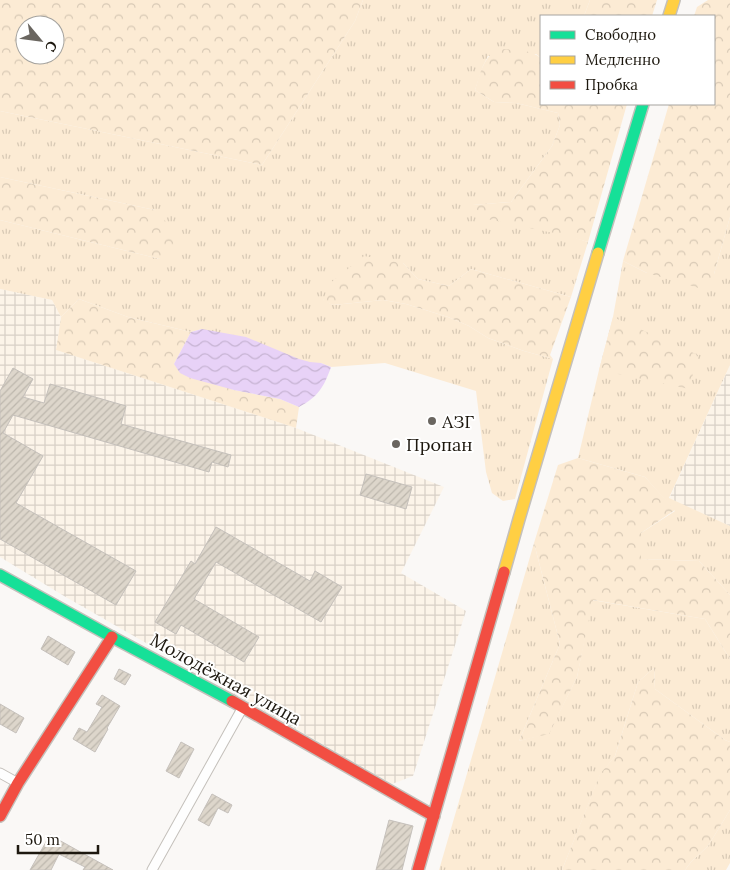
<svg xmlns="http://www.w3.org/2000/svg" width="730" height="870" font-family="Lora,serif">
	<defs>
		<pattern id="industrial-grid" width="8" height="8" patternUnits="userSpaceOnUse" patternTransform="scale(1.25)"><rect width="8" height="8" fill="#fcf4e9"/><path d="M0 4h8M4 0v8" fill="none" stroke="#d8d0c7"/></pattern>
		<pattern id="grass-tufts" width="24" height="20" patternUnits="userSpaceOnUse" patternTransform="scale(1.25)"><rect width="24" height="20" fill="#fcebd4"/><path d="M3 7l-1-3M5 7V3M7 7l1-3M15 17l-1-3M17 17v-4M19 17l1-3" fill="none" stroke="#d8c9b5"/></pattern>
		<pattern id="forest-crowns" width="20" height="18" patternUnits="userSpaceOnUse" patternTransform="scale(1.25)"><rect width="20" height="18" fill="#fcebd4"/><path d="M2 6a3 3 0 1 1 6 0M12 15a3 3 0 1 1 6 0" fill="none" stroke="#d8c9b5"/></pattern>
		<pattern id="water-waves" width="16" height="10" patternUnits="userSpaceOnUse" patternTransform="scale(1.25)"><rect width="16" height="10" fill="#e8d2f7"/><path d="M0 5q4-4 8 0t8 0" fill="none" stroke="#c7b4d3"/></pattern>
		<pattern id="building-hatch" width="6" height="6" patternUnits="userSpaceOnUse" patternTransform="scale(1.25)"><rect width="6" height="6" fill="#ddd6cb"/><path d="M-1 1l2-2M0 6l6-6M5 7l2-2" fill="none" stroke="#bdb7ad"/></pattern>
	</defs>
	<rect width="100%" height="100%" fill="#faf8f6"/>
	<path fill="url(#industrial-grid)" d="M0 289 52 300 61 317 56 350 296 428 444 487 401 573 466 611 413 776 392 784 64 596 0 557Z
		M730 365V526L669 499Z"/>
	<path fill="url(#grass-tufts)" d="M363 0H590L584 16H541V58L536 54 488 56 483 66 475 90 494 102 516 103 558 113 560 125 552 146 511 202 473 205 588 242 571 297 471 269 449 286 418 279 403 263 323 300 333 305 383 300 406 304 448 317 469 326 488 338 524 351 553 359 515 499 503 501 492 493 486 472 476 391 385 363 331 367 321 363H310L202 329 191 332 128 317 79 299 61 317 52 300 0 289V220L160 259 155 210 0 177V111L262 165 355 21Z
		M730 217V365L669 498 730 526V595L699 561 641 559V533L675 511 645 477 578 458 599 370 613 317 623 261 647 273 714 274Z
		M534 543 560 644 519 741 549 733 577 677 592 600 705 619 730 659V742L725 740 655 689 654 668 638 682 615 756 600 775 562 870H439Z
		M730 810V863L726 870H685L691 862 708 846Z"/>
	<path fill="url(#forest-crowns)" fill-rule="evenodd" d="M0 0H363L355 21 262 165 0 111ZM25 25H55V55H25Z
		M590 0H657L652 16H584Z
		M708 0H730V217L714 274 702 289 647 273 623 261 669 104H714V16H694L697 7Z
		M496 49C512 50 528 48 541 58V104H627L588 242 563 235 487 219 472 205 511 202 552 146 560 125 558 113 516 103 494 102 475 90C480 74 482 61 496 49Z
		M0 177 155 210 187 244 160 259 0 220Z
		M364 256 403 263 418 279 449 286 471 269 571 297 550 355 553 359 524 351 488 338 469 326 448 317 406 304 383 300 333 305 323 301 329 284Z
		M79 299 128 317 191 332 174 364 234 390 280 399 299 407 296 428 56 350 61 317Z
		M613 317 698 355 689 389 599 370Z
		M578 458 645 477 675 510 641 533V559L699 561 730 595V659L705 619 593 600 577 677 549 734 519 741 560 644 534 543 558 465Z
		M654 668 655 689 725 740 730 742V810L708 846 691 862 685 870H562L600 774 615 756 638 682Z"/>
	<path fill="url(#water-waves)" d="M202 329 246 337 299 359 310 362 321 363 331 367C324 387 318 397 299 407L280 399 234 390 190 378 180 373 174 364 191 332Z"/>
	<path fill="url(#building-hatch)" stroke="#c5c0bb" d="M13 368 33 379 23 397 44 403 50 384 126 406 121 424 231 455 228 467 212 462 209 472 13 415 3 433 43 456 16 503 136 571 116 605 0 539V391Z
		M366 474 412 487 406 509 360 495Z
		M216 527 310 581 315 571 342 587 321 622 216 562 194 599 259 637 244 662 181 625 176 634 155 622 191 561 195 564Z
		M48 636 75 652 68 665 41 649Z
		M119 669 131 675 125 685 114 679Z
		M102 695 120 706 107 728 108 729 95 752 73 739 79 728 87 732 102 707 96 704Z
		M0 704 24 718 16 733 0 724Z
		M181 742 194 749 179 778 166 771Z
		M212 794 232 805 228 813 218 808 209 826 198 820Z
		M389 820 413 826 402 870H376Z
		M50 835 75 849 113 870H83L85 867 59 854 51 870H30Z"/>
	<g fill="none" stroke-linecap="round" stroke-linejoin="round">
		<defs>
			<path id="street" d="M0 773 18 783
				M152 870 243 707"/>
			<path id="fast" d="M598 253 643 104
				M0 575 112 637 232 701"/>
			<path id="slow" d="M669 16 674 0
				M504 572 519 519 598 253"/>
			<path id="jam" d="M232 701 434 816
				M0 816 18 783 112 637
				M418 870 504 572"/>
		</defs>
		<use href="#street" stroke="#c4c0bb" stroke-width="11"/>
		<use href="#fast" stroke="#c4c0bb" stroke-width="14"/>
		<use href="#slow" stroke="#c4c0bb" stroke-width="14"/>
		<use href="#jam" stroke="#c4c0bb" stroke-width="14"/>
		<use href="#street" stroke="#fefefe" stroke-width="9"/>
		<use href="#fast" stroke="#16e098" stroke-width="11"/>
		<use href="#slow" stroke="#ffcf43" stroke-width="11"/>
		<use href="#jam" stroke="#f24e42" stroke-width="11"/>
	</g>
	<g fill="#6a6660" stroke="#fff" stroke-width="2">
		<circle cx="432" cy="421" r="5"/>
		<circle cx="396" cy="444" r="5"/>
	</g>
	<g text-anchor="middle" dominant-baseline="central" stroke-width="4" stroke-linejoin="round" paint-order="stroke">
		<g font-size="18" fill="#1d180f" stroke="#fff" text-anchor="start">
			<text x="442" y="421">АЗГ</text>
			<text x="406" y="444">Пропан</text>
		</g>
		<g font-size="18" fill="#1d180f" stroke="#fff">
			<text transform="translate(226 679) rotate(29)">Молодёжная улица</text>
		</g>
	</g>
	<rect x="540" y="15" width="175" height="90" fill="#ffffff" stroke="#a5a39f"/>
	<rect x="550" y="31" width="25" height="8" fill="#16e098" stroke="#a5a39f"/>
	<text x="585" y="40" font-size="15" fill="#1d180f">Свободно</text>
	<rect x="550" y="56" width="25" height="8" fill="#ffcf43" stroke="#a5a39f"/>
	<text x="585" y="65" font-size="15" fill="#1d180f">Медленно</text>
	<rect x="550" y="81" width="25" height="8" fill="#f24e42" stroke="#a5a39f"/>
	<text x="585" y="90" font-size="15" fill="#1d180f">Пробка</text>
	<g transform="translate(40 40) rotate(119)"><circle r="24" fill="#ffffff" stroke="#a5a39f"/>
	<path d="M0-4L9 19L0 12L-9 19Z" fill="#6a6660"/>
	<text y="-8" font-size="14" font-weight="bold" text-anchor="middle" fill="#1d180f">С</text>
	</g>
	<path d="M18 845v8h80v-8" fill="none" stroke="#1d180f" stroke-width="2.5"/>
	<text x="25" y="845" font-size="15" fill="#1d180f" stroke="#ffffff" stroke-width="4" paint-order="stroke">50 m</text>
</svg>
